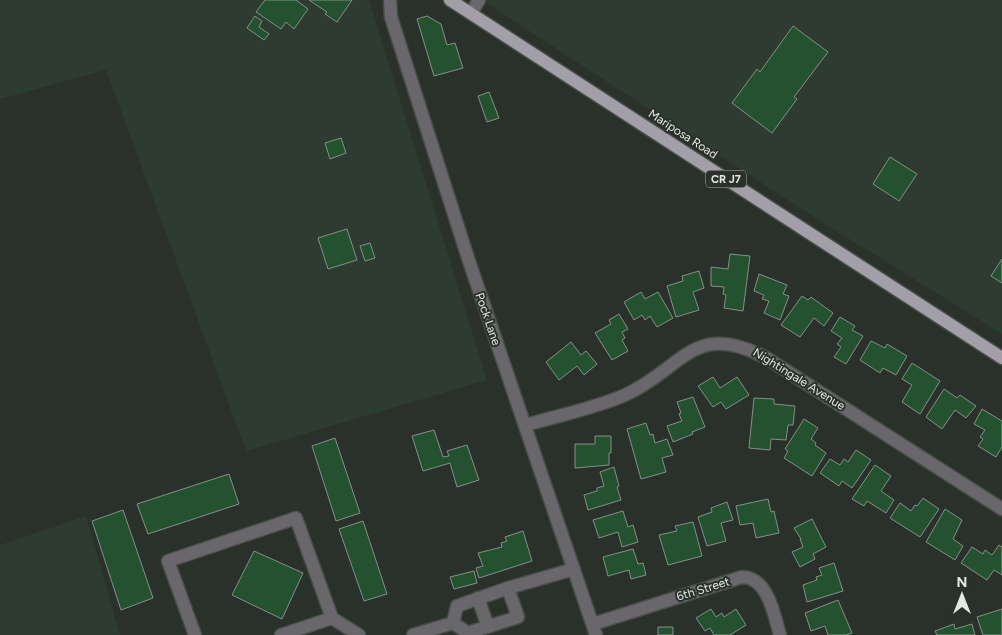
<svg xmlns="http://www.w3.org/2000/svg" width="1002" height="635" font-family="Figtree,sans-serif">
	<rect width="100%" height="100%" fill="#29312a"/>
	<path fill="#2d3b30" d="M0 0H369L487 380 246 451 106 70 0 99Z
		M482 0H1002V334L806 212Z
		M86 516 120 635H0V545Z"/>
	<path fill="#245231" stroke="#868f87" d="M265 0H296L308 9 294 29 286 22 281 29 256 12Z
		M309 0H352L337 22 325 14 327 12Z
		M255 16 262 21 259 27 269 34 264 40 247 28Z
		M427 16 441 24 447 45 455 43 463 68 434 76 417 19Z
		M793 26 828 52 794 97 797 99 772 133 732 103 757 69 760 72Z
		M489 92 499 118 487 122 478 96Z
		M341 138 346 153 330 159 325 143Z
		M890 157 917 174 899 201 873 184Z
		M347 229 357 260 328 269 318 238Z
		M370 243 375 258 365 261 360 246Z
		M730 254 750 256 743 311 724 308 726 295 723 294 724 287 711 286V267L728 269Z
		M1002 259V283L991 276Z
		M699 271 704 288 693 292 699 310 676 317 667 286 683 281 682 276Z
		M759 274 787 285 783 294 789 296 780 320 764 313 769 301 762 299 764 295 754 291Z
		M641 292 645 299 658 292 673 318 657 327 650 316 645 320 642 315 634 320 624 302Z
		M802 296 808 300 811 297 833 313 824 326 814 318 800 337 781 325Z
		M619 314 628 329 622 332 625 338 622 340 628 351 612 360 595 333 611 324 609 320Z
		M840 317 855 326 852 330 863 336 846 364 834 357 841 347 837 344 842 338 831 331Z
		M871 341 885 348 887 344 907 356 896 375 883 368 880 373 860 360Z
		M571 342 581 355 586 351 597 364 584 375 577 366 559 380 546 362Z
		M912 363 940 381 920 414 902 402 912 385 902 379Z
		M713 377 720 388 737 377 749 395 726 409 721 402 713 407 698 386Z
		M944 389 957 398 960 395 976 406 966 418 955 410 942 429 926 417Z
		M693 397 705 427 692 432 693 434 673 442 667 426 682 421 679 414 681 413 677 402Z
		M754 398 774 399V404L795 406 793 425H788L786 440 771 439 770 450 749 448Z
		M982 409 1002 421V447L996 457 978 446 983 439 980 437 985 430 974 424Z
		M804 419 818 428 811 439 816 443 815 445 826 453 812 476 784 458 788 451 785 449Z
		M646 423 650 435 653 434 655 443 667 439 673 455 662 458 666 472 641 479 627 429Z
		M434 430 443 457 449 456 447 451 467 445 479 480 457 487 450 463 423 471 412 436Z
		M595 436H611V453H609V465L575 468V444H595Z
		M335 438 360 513 336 521 312 446Z
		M856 450 871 460 852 488 842 481 839 486 820 473 830 459 840 465 844 459 848 462Z
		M875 465 891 476 881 491 894 500 886 513 867 501 864 506 852 499Z
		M614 467 619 486 617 487 621 500 588 510 584 495 597 491V488L604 486 600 472Z
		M229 474 239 504 148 534 137 504Z
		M923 498 939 509 920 537 890 518 900 503 911 511 915 505 917 506Z
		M768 499 771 512 774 511 779 533 756 538 753 523 740 525 736 506Z
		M727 502 733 520 721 523 726 541 707 546 698 517 712 512 711 508Z
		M945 509 962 520 953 539 963 546 955 560 926 542Z
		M123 510 153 598 121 610 92 521Z
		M623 511 628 527 633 525 638 542 622 547 618 532 599 538 593 520Z
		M812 519 826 547 813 554 815 559 800 567 792 552 803 547 800 539H801L794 528Z
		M363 521 387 594 364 601 339 529Z
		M693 522 702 556 668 565 659 535 677 531 675 526Z
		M523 531 532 561 479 578 476 568 483 566 478 553 502 547 501 543 507 541 505 537Z
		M999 545 1002 547V575L994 570 987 580 961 563 972 547 983 554 985 550 992 555Z
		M633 549 638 564 643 563 646 575 631 579 629 570 608 576 603 557Z
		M254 551 303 573 282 619 232 595Z
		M834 563 843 591 807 602 803 585 817 580 816 577 822 575 819 568Z
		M474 571 477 583 454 589 450 577Z
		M838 600 852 633 846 635H828L825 626 811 631 805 613Z
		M711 609 716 617 722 613 724 617 736 609 746 625 730 635H714L710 628 705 631 696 618Z
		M1002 609V635H983L977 617Z
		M954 624 955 629 972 624 975 635H937L935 631Z
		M658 627H673V635H658Z"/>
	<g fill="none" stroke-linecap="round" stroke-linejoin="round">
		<defs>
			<path id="minor" d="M390 0 391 17 468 258 596 635
				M471 13 479 0
				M526 425C559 415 593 409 625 395 683 369 694 318 768 359L1002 509
				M478 598 488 627
				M453 623 457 606 508 588 574 569
				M453 623 468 633 518 617 508 588
				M593 624 742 577C768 577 774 615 780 635
				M195 635 168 561 296 518 332 618 359 635
				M281 635 332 618
				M413 635 453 623"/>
			<path id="major" d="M450 0 1002 358"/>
		</defs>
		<use href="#minor" stroke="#474e48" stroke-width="15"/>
		<use href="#major" stroke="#474e48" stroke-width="15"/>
		<use href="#minor" stroke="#69676b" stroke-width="12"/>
		<use href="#major" stroke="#a29fa8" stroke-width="12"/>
	</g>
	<g text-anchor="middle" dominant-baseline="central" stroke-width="4" stroke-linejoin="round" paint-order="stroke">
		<rect fill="#29312a" stroke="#abb1ac" stroke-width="1" x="706" y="170.5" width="40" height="17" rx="4"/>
		<g font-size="11" font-weight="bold" fill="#e3e8e4">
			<text x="726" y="179">CR J7</text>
		</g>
		<g font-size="12" fill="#e3e8e4" stroke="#29312a">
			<text transform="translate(683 134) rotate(33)">Mariposa Road</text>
			<text transform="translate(488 319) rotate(71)">Pock Lane</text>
			<text transform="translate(799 379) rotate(32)">Nightingale Avenue</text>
			<text transform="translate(703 589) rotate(-17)">6th Street</text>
		</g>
	</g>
	<g transform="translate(962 595)" stroke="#29312a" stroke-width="4" paint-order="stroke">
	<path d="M0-4L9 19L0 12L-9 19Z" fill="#e3e8e4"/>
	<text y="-8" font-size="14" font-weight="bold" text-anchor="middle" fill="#e3e8e4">N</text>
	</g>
</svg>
